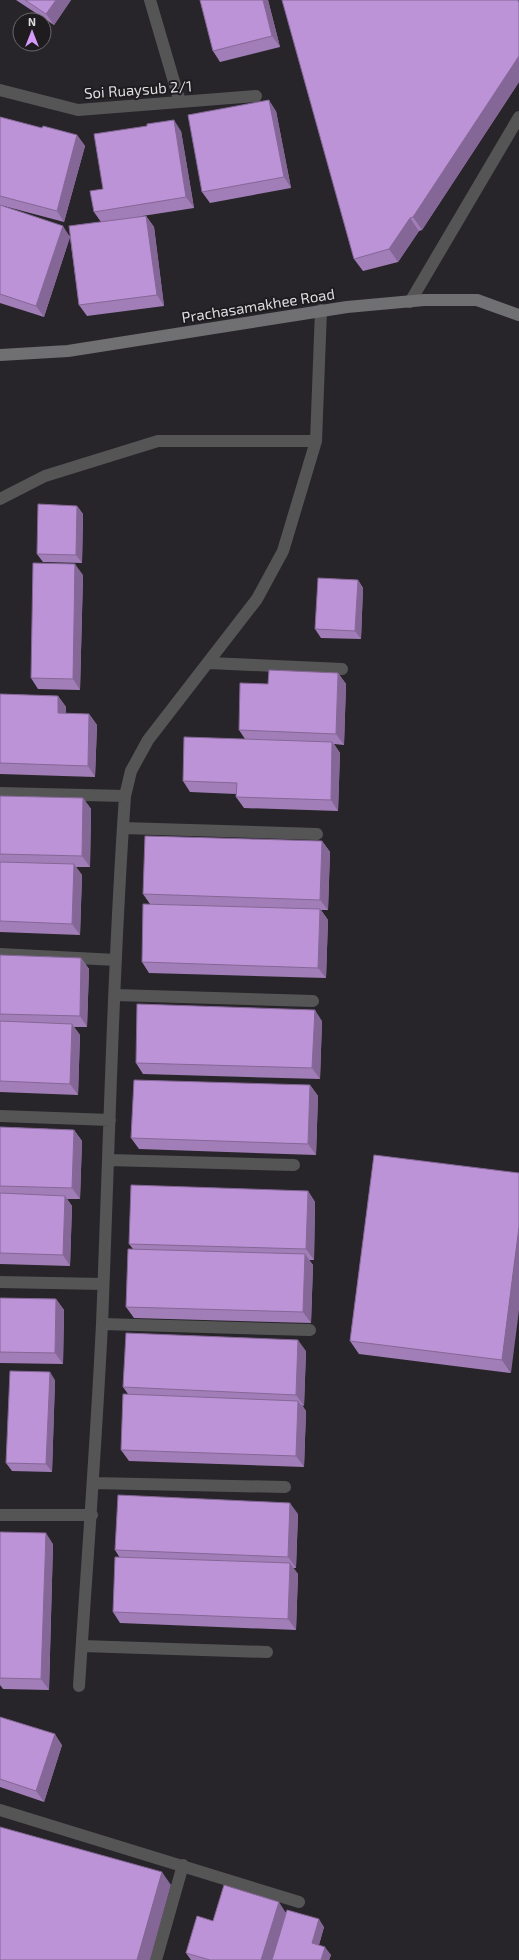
<svg xmlns="http://www.w3.org/2000/svg" width="519" height="1960" font-family="'Exo 2',sans-serif">
	<rect width="100%" height="100%" fill="#272529"/>
	<g fill="none" stroke-linecap="round" stroke-linejoin="round">
		<path stroke="#565556" stroke-width="12" d="M410 302 519 117"/>
		<path stroke="#565556" stroke-width="12" d="M150 0 180 102
			M0 90 78 110 256 96
			M0 499 45 476 158 441H316
			M209 663 342 669
			M0 793 125 796
			M123 828 317 834
			M0 954 116 960
			M115 995 313 1001
			M0 1116 110 1120
			M109 1160 294 1165
			M0 1282 103 1284
			M102 1324 310 1330
			M93 1483 285 1487
			M0 1515H92
			M82 1646 267 1652
			M79 1686C87 1565 96 1445 102 1324 109 1148 113 972 125 796L131 771 148 740 257 599 283 551 316 441 321 310
			M0 1810 299 1902
			M156 1960 183 1865"/>
		<path stroke="#706f71" stroke-width="12" d="M0 355 68 351 347 307 424 300H477L519 315"/>
	</g>
	<path fill="#a27eb8" d="M16 0H71L54 25Z
		M200 0H268L280 47 220 62 213 51Z
		M519 0V82L422 230 419 231 398 262 363 271 354 259Z
		M276 111 291 188 210 203 202 192Z
		M0 117 42 128 77 135 85 146 64 222 0 205Z
		M181 131 194 208 136 217 146 216 154 227 164 306 87 316 79 305 70 237 44 317 0 303V205L70 236 101 222 94 212 103 189Z
		M77 506 83 514 82 563 43 562 37 554Z
		M83 575 80 690 38 689 31 678Z
		M358 580 363 588 361 639 321 638 315 629Z
		M338 673 346 684 344 745 334 744 340 753 338 811 244 808 236 797V794L190 792 183 781 245 739 239 730 268 684Z
		M0 694 58 696 66 707V714H89L97 725 95 777 0 774Z
		M0 796 83 798 91 809 90 867H76L82 875 80 935 0 932Z
		M322 841 330 852 328 910H321L328 920 326 978 149 973 142 962 150 904 143 894Z
		M0 955 81 958 89 969 87 1027H74L80 1035 78 1095 0 1092Z
		M322 1021 320 1079 143 1074 136 1063Z
		M310 1085 318 1096 316 1155 139 1149 131 1138Z
		M0 1127 74 1130 82 1141 80 1199H67L72 1206 70 1266 0 1264Z
		M374 1155 511 1373 359 1354 350 1341Z
		M308 1191 315 1202 314 1260H309L313 1265 311 1323 134 1318 126 1307 133 1249 129 1244Z
		M0 1298 56 1299 64 1310 63 1364 0 1363Z
		M306 1351 304 1406 302 1405 306 1411 304 1467 129 1461 121 1450 128 1394 123 1387Z
		M55 1380 52 1472 12 1471 6 1463Z
		M298 1514 296 1568H293L298 1574 296 1630 120 1623 113 1612 120 1558 115 1550Z
		M0 1532 53 1544 49 1690 3 1689 0 1685Z
		M0 1717 62 1745 44 1802 0 1787Z
		M286 1912 324 1927 319 1945 331 1955 329 1960H191L186 1953 213 1921Z"/>
	<path fill="#846796" d="M56 0H71L54 25 46 14Z
		M263 0H268L280 47 272 36Z
		M519 56V82L422 230 413 217Z
		M269 100 276 111 291 188 284 177Z
		M174 120 181 131 194 208 186 197Z
		M77 135 85 146 64 222 57 211Z
		M146 216 154 227 164 306 157 295Z
		M410 218 419 231 398 262 389 249Z
		M63 226 70 237 44 317 36 306Z
		M77 506 83 514 82 563 76 555Z
		M75 564 83 575 80 690 73 679Z
		M358 580 363 588 361 639 355 631Z
		M338 673 346 684 344 745 336 734Z
		M58 696 66 707V724L58 713Z
		M89 714 97 725 95 777 88 766Z
		M332 742 340 753 338 811 331 800Z
		M83 798 91 809 90 867 82 856Z
		M322 841 330 852 328 910 320 900Z
		M74 864 82 875 80 935 72 924Z
		M320 909 328 920 326 978 318 968Z
		M81 958 89 969 87 1027 80 1016Z
		M315 1010 322 1021 320 1079 312 1068Z
		M72 1024 80 1035 78 1095 70 1084Z
		M310 1085 318 1096 316 1155 308 1144Z
		M74 1130 82 1141 80 1199 72 1188Z
		M308 1191 315 1202 314 1260 306 1249Z
		M65 1196 72 1206 70 1266 63 1255Z
		M519 1227V1310L511 1373 502 1360Z
		M305 1254 313 1265 311 1323 303 1312Z
		M56 1299 64 1310 63 1364 55 1353Z
		M298 1340 306 1351 304 1406 296 1395Z
		M50 1372 55 1380 52 1472 46 1464Z
		M298 1401 306 1411 304 1467 296 1456Z
		M290 1503 298 1514 296 1568 288 1557Z
		M46 1533 53 1544 49 1690 41 1679Z
		M290 1563 298 1574 296 1630 288 1619Z
		M55 1734 62 1745 44 1802 36 1791Z
		M162 1872 171 1885 150 1960H137Z
		M279 1902 286 1913 272 1960H261Z
		M319 1919 324 1927 317 1951 312 1943Z
		M325 1947 331 1955 329 1960H321Z"/>
	<path fill="#bc93d6" stroke="#846796" d="M25 0H56L46 14Z
		M200 0H263L272 36 213 51Z
		M282 0H518L519 3V56L413 217 410 218 389 249 354 259Z
		M269 100 284 177 202 192 188 115Z
		M0 117 42 128 43 126 77 135 57 211 0 196Z
		M174 120 186 197 94 212 90 191 103 189 94 134 147 126V124Z
		M0 205 63 226 36 306 0 294Z
		M146 216 157 295 79 305 69 226Z
		M38 504 77 506 76 555 37 554Z
		M33 563 75 564 73 679 31 678Z
		M318 578 358 580 355 631 315 629Z
		M269 670 338 673 336 734 239 730 240 683 268 684Z
		M0 694 58 696V713L89 714 88 766 0 763Z
		M184 737 332 742 331 800 236 797 237 783 183 781Z
		M0 796 83 798 82 856 0 854Z
		M145 836 322 841 320 900 143 894Z
		M0 862 74 864 72 924 0 921Z
		M143 904 320 909 318 968 142 962Z
		M0 955 81 958 80 1016 0 1014Z
		M137 1004 315 1010 312 1068 136 1063Z
		M0 1021 72 1024 70 1084 0 1081Z
		M134 1080 310 1085 308 1144 131 1138Z
		M0 1127 74 1130 72 1188 0 1186Z
		M374 1155 519 1173V1227L502 1360 350 1341Z
		M131 1185 308 1191 306 1249 129 1244Z
		M0 1193 65 1196 63 1255 0 1253Z
		M128 1249 305 1254 303 1312 126 1307Z
		M0 1298 56 1299 55 1353 0 1352Z
		M126 1333 298 1340 296 1395 123 1387Z
		M10 1371 50 1372 46 1464 6 1463Z
		M123 1394 298 1401 296 1456 121 1450Z
		M118 1495 290 1503 288 1557 115 1550Z
		M0 1532 46 1533 41 1679 0 1678Z
		M115 1557 290 1563 288 1619 113 1612Z
		M0 1717 55 1734 36 1791 0 1779Z
		M0 1827 162 1872 137 1960H0Z
		M224 1885 279 1902 261 1960H210L186 1953 197 1916 213 1921Z
		M287 1910 319 1919 312 1943 325 1947 321 1960H272Z"/>
	<g text-anchor="middle" dominant-baseline="central" stroke-width="4" stroke-linejoin="round" paint-order="stroke">
		<g font-size="15" fill="#dedddf" stroke="#1e1c1f">
			<text transform="translate(138 89) rotate(-4)">Soi Ruaysub 2/1</text>
			<text transform="translate(258 305) rotate(-9)">Prachasamakhee Road</text>
		</g>
	</g>
	<g transform="translate(32 32)"><circle r="19" fill="#1e1c1f" stroke="#6b696c"/>
	<path d="M0-3L7 15L0 10L-7 15Z" fill="#d69bf9"/>
	<text y="-6" font-size="11" font-weight="bold" text-anchor="middle" fill="#dedddf">N</text>
	</g>
</svg>
